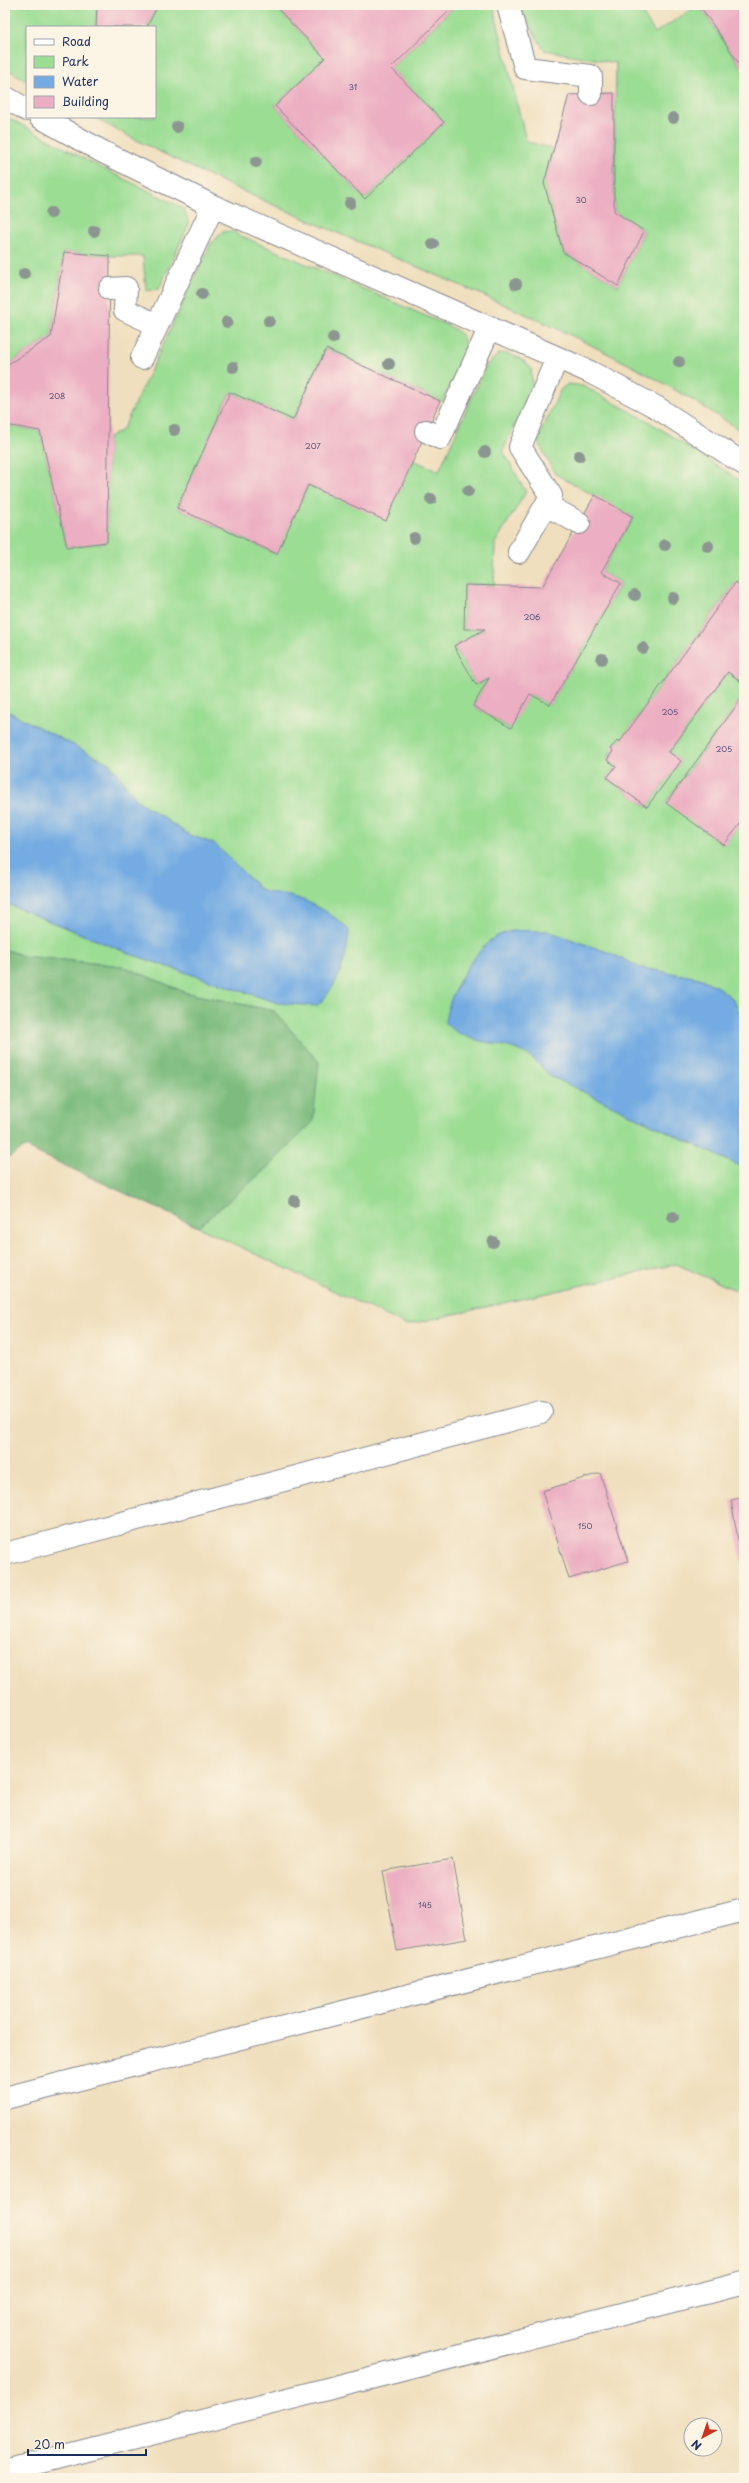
<svg xmlns="http://www.w3.org/2000/svg" width="749" height="2483" font-family="'Playpen Sans',sans-serif">
	<rect width="100%" height="100%" fill="#fcf5e5"/>
	<filter id="ink" filterUnits="userSpaceOnUse"><feTurbulence type="fractalNoise" baseFrequency=".025" numOctaves="2"/><feDisplacementMap in="SourceGraphic" scale="8" xChannelSelector="R" yChannelSelector="G"/><feConvolveMatrix kernelMatrix="1 2 1 2 8 2 1 2 1" color-interpolation-filters="sRGB"/></filter>
	<filter id="wash" filterUnits="userSpaceOnUse"><feTurbulence type="fractalNoise" baseFrequency=".012" numOctaves="4" result="noise"/><feDisplacementMap in="SourceGraphic" scale="16" xChannelSelector="R" yChannelSelector="G"/><feGaussianBlur stdDeviation="0.9" result="paint"/><feColorMatrix in="noise" values="0 0 0 0 0 0 0 0 0 0 0 0 0 0 0 0 0 1.4 0 .05"/><feComposite in="paint" operator="in"/></filter>
	<g filter="url(#wash)">
		<rect width="100%" height="100%" fill="#f0dfbe"/>
		<path fill="#9cdd94" stroke="#5c8679" d="M5 5H97L96 27H27V81L5 68Z
			M158 5H274L325 58 275 106 365 199 444 122 391 68 452 9 449 5H493L526 141 553 149 544 183 563 252 618 286 644 231 614 211 616 63 544 50 518 5H637L655 33 699 5 744 71V433C656 373 561 329 464 287 339 233 212 182 93 117H155V27H147Z
			M5 116 96 165 177 205 184 209 189 224 159 289 146 291 143 256H110L64 252 51 337 5 366Z
			M230 231 451 327C456 330 462 334 464 340 469 354 449 388 442 402L326 349 293 420 230 392 177 508 276 554 308 485 386 520 413 460 439 471 486 366 500 353C513 354 522 358 531 368L532 386 503 451 526 492 495 543 494 585H465L464 628 485 629 454 646 476 685 489 678 473 706 510 728 530 694 550 705 621 583 601 572 633 517 555 474 537 440 561 389 568 384 583 386 648 421 744 483V589L735 583 619 743 616 741 607 760 616 766 607 778 647 807 681 761 669 752 728 672 744 684V695L666 802 724 845 744 819V1021L732 998 716 986 699 978 641 968 610 953 547 931 490 940 457 983 470 1038C502 1045 529 1046 548 1075L744 1168V1294L676 1264 406 1325 198 1227 268 1167 274 1011 187 993 122 966 23 956 5 949V903L133 955 278 1003 289 896 270 894 261 890 215 844 189 835 138 801 110 764 5 710 6 425 40 431 67 547 107 542 108 438 123 429 211 243 223 232Z"/>
		<path fill="#7dbc7e" stroke="#4c766e" d="M5 949 23 956 122 966 187 993 274 1011 319 1062 313 1122 268 1167 198 1227 25 1147 5 1160Z"/>
		<path fill="#73abe2" stroke="#476da0" d="M5 710 110 764 138 801 189 835 215 844 261 890C271 894 279 894 289 896 309 900 335 915 349 930 347 959 339 985 317 1006L278 1003 133 955 5 903Z
			M547 931 610 953 641 968 699 978 716 986 732 998 744 1021V1168L548 1075C520 1032 477 1054 445 1023 447 996 477 942 504 933 516 928 534 932 547 931Z"/>
		<g id="blocks">
			<path fill="#ecaec2" d="M97 5H158L147 27H96Z
				M274 5H449L452 8 391 68 444 122 365 199 275 106 325 58Z
				M699 5H744V71L709 19Z
				M614 93V211L644 231 618 286 563 252 544 183 569 95Z
				M64 252 110 256 107 542 67 547 40 431 6 425 5 428V366L51 337Z
				M326 349 440 401 386 521 308 485 277 554 177 508 230 392 293 420Z
				M595 495 633 517 601 572 621 583 550 705 530 694 511 728 473 706 489 678 476 685 454 646 485 629H464L465 585 542 587Z
				M736 582 744 589V684L728 672 669 752 681 761 647 807 607 778 616 766 607 760 613 751 610 749 617 741 619 743Z
				M744 695V819L724 845 666 803Z
				M600 1473 628 1561 569 1579 542 1491Z
				M744 1497V1568H743L731 1500Z
				M453 1859 467 1939 397 1951 383 1871Z"/>
		</g>
	</g>
	<g filter="url(#ink)">
		<use href="#blocks" fill-opacity="0" stroke="#86878e" stroke-width="1"/>
		<g fill="none" stroke-linecap="round" stroke-linejoin="round">
			<defs>
				<path id="minor" d="M508 5 525 68 591 76V94
					M5 97 27 110
					M40 117 103 152 213 206 590 372 656 407 744 464
					M110 289 126 288 125 310 157 325
					M142 358 213 206
					M426 431 440 438 490 327
					M546 505 579 523
					M519 552 551 496 520 447 557 358
					M5 1554 541 1412
					M5 2098 744 1910
					M5 2471 744 2283"/>
			</defs>
			<use href="#minor" stroke="#86878e" stroke-width="24"/>
			<use href="#minor" stroke="#fff" stroke-width="22"/>
		</g>
		<g fill="#8c9691">
			<circle cx="673" cy="118" r="6"/>
			<circle cx="177" cy="127" r="6"/>
			<circle cx="256" cy="162" r="6"/>
			<circle cx="350" cy="203" r="6"/>
			<circle cx="51" cy="213" r="6"/>
			<circle cx="94" cy="231" r="6"/>
			<circle cx="433" cy="244" r="6"/>
			<circle cx="24" cy="274" r="6"/>
			<circle cx="516" cy="284" r="6"/>
			<circle cx="202" cy="294" r="6"/>
			<circle cx="269" cy="321" r="6"/>
			<circle cx="227" cy="322" r="6"/>
			<circle cx="333" cy="338" r="6"/>
			<circle cx="679" cy="362" r="6"/>
			<circle cx="389" cy="364" r="6"/>
			<circle cx="233" cy="367" r="6"/>
			<circle cx="174" cy="430" r="6"/>
			<circle cx="485" cy="452" r="6"/>
			<circle cx="579" cy="456" r="6"/>
			<circle cx="468" cy="491" r="6"/>
			<circle cx="431" cy="499" r="6"/>
			<circle cx="414" cy="538" r="6"/>
			<circle cx="665" cy="545" r="6"/>
			<circle cx="708" cy="546" r="6"/>
			<circle cx="635" cy="595" r="6"/>
			<circle cx="673" cy="598" r="6"/>
			<circle cx="643" cy="648" r="6"/>
			<circle cx="602" cy="659" r="6"/>
			<circle cx="294" cy="1201" r="6"/>
			<circle cx="673" cy="1217" r="6"/>
			<circle cx="493" cy="1242" r="6"/>
		</g>
	</g>
	<g text-anchor="middle" dominant-baseline="central" stroke-width="3.5" stroke-linejoin="round" paint-order="stroke">
		<g font-size="8" fill="#4f4f77">
			<text x="353" y="87">31</text>
			<text x="581" y="200">30</text>
			<text x="57" y="396">208</text>
			<text x="313" y="446">207</text>
			<text x="532" y="617">206</text>
			<text x="670" y="712">205</text>
			<text x="724" y="749">205</text>
			<text x="585" y="1526">150</text>
			<text x="425" y="1905">145</text>
		</g>
	</g>
	<rect width="749" height="2483" fill="none" stroke="#fcf5e5" stroke-width="20"/>
	<rect x="26" y="26" width="130" height="92" fill="#fcf5e5" stroke="#a2a6af"/>
	<rect x="34" y="39" width="20" height="6" fill="#ffffff" stroke="#a2a6af"/>
	<text x="62" y="46" font-size="12" fill="#1b2f5e">Road</text>
	<rect x="34" y="56" width="20" height="12" fill="#9cdd94" stroke="#a2a6af"/>
	<text x="62" y="66" font-size="12" fill="#1b2f5e">Park</text>
	<rect x="34" y="76" width="20" height="12" fill="#73abe2" stroke="#a2a6af"/>
	<text x="62" y="86" font-size="12" fill="#1b2f5e">Water</text>
	<rect x="34" y="96" width="20" height="12" fill="#ecaec2" stroke="#a2a6af"/>
	<text x="62" y="106" font-size="12" fill="#1b2f5e">Building</text>
	<g transform="translate(703 2437) rotate(220)"><circle r="19" fill="#fcf5e5" stroke="#a2a6af"/>
	<path d="M0-3L7 15L0 10L-7 15Z" fill="#c8321e"/>
	<text y="-6" font-size="11" font-weight="bold" text-anchor="middle" fill="#1b2f5e">N</text>
	</g>
	<path d="M28 2449v6h118v-6" fill="none" stroke="#1b2f5e" stroke-width="2"/>
	<text x="34" y="2449" font-size="12" fill="#1b2f5e" stroke="#fcf5e5" stroke-width="3" paint-order="stroke">20 m</text>
</svg>
